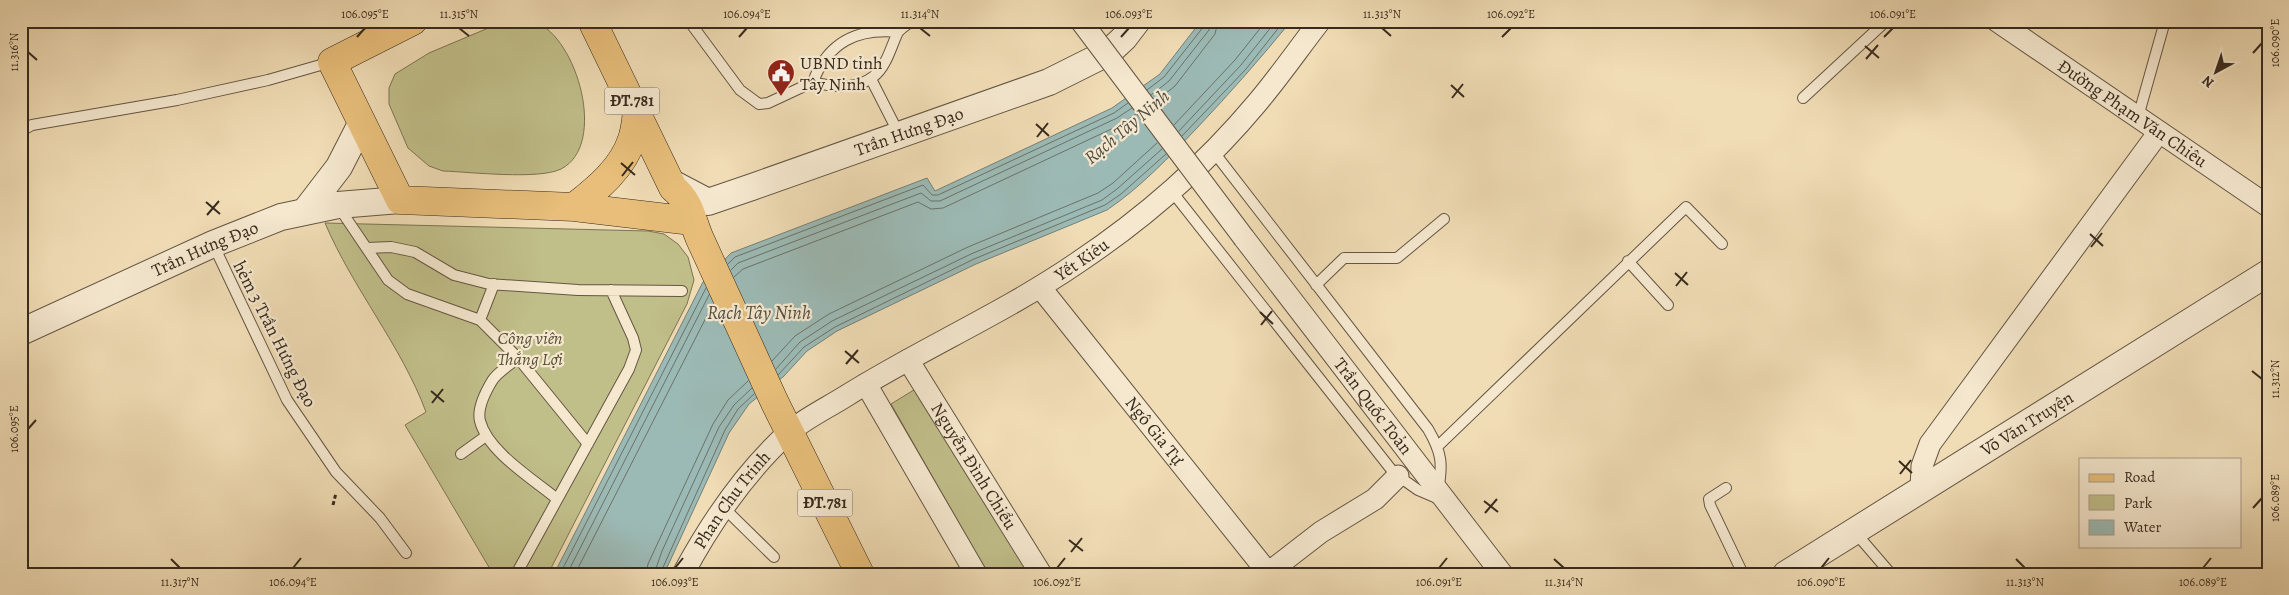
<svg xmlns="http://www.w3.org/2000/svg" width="2289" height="595" font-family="Alegreya,serif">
	<rect width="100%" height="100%" fill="#f0dcb5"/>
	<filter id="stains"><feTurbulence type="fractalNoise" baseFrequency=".004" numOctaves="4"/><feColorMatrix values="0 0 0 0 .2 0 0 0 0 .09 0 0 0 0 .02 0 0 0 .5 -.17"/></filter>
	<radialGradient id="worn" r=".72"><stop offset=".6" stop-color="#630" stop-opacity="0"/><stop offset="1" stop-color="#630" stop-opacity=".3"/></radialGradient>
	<path fill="#c0be89" stroke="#7c7453" d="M505 21C514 21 527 19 535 22 577 37 608 145 561 169 538 180 471 172 443 171L429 166 408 148 389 104V88L395 74 429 53Z
		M325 223 648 231 664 234 678 244 688 257 694 280 687 304 548 574H493L405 425 426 412C401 345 353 289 325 223Z
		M917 388 1029 568 1023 574H988L891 404Z"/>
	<path fill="#9cbab5" stroke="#748078" d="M1201 21H1291C1261 58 1230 93 1197 128 1169 157 1141 187 1107 210L976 264 837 331 807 351 783 377 749 404 729 433 664 574H554L703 282 731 253 927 178 935 191 1112 108 1160 74Z"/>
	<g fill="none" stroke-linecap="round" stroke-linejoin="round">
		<path stroke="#6a7269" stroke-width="1" d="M1147 90 1164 77 1204 26 1205 21
			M1151 95 1169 81 1209 30 1211 21
			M1156 101 1175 86 1215 34 1218 21
			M1174 125 1235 60 1266 21
			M1179 131 1241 65 1276 21
			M1182 136 1246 69 1284 21
			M728 264 735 257 923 185 932 195H938L1114 113 1128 103
			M731 270 738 263 921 193 931 201H940L1117 118 1132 108
			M734 277 743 269 918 202 931 209 943 208 1120 125 1136 114
			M772 361 795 336 829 314 968 247 1098 193 1113 183 1157 143
			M776 369 800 342 832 321 971 254 1102 200 1117 189 1162 149
			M778 375 804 347 835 327 974 259 1105 205 1121 194 1166 154
			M560 574 706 288
			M567 574 709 295
			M575 574 713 304
			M646 574 648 564 713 424 728 400 748 381
			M654 574 662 551 719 427 734 405 752 388
			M660 574 725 430 738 409 754 394"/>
		<defs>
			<path id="service" d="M689 21 740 90 759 104 768 103 813 82C839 89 871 90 885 62 889 56 896 34 899 31 903 27 908 24 912 21
				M871 79 899 134
				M813 82C828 42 857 28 898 32
				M1803 98 1886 21
				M2138 117 2165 21
				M21 131 32 125 177 100 268 80 331 62
				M1213 151 1428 429C1442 453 1443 464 1438 491
				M1170 189 1394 473 1418 490 1439 499
				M338 206 388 280 407 294 480 320 518 358 588 444
				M213 244 287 400 336 472 380 518 406 553
				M367 248 391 247 415 252 454 275 489 284 578 290 682 291
				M1628 261 1668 305
				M1316 285 1344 258H1397L1444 219
				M480 320 494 284
				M518 358C510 365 497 372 492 381 486 391 477 409 480 421 488 452 533 479 557 499
				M1438 446 1686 207 1722 244
				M461 454 486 436
				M1726 488 1709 499 1710 505 1743 574
				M723 507 774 557
				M1854 531 1891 574
				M519 569 629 369 636 350 633 338 611 290"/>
			<g id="minor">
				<path id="s1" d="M1997 21 2268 206"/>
				<path id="s2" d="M1244 238 1502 574"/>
				<path id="s3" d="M1040 287 1269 574"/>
				<path id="s4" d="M908 360 1041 574"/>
				<path d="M866 384 976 574"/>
				<path d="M1921 490 1922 466 1930 444 2159 132"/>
				<path d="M1268 573 1321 532 1375 499 1398 476"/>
				<path id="s5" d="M683 574C711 522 744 473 788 433 804 419 827 408 846 396 921 349 1004 313 1077 263 1143 219 1206 164 1257 103 1279 77 1299 48 1320 21"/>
			</g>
			<g id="tertiary">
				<path id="s6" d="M670 182 708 202 752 187 1049 82 1109 52 1124 38 1137 21"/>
				<path d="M306 210 339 167 361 124"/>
				<path id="s7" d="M21 332 213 244 281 217 338 205 400 200"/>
				<path id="s8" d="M1786 574 2268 273"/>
			</g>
			<path id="primary" d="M413 21 332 62 400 200 574 207 692 221
				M592 21 673 188C690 201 692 221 700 239L775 403 860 574
				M574 207C597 189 623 168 632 139 635 131 636 120 637 112"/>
		</defs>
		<use href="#service" stroke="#655643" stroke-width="12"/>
		<use href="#minor" stroke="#655643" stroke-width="23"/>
		<use href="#tertiary" stroke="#655643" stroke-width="28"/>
		<use href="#primary" stroke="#372a1d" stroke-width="29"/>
		<path stroke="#372a1d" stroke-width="3" stroke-dasharray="4 2.5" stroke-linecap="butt" d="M333 505 336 493"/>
		<use href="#service" stroke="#f5e8cf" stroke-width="10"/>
		<use href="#minor" stroke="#f5e8cf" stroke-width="21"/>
		<use href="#tertiary" stroke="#f5e8cf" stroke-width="26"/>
		<use href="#primary" stroke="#e8be7a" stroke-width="28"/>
		<defs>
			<path id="minor-bridge" d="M1081 21 1244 238"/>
		</defs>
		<use href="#minor-bridge" stroke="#655643" stroke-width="23" stroke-linecap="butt"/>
		<use href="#minor-bridge" stroke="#f5e8cf" stroke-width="21"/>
	</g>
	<path fill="none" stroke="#372a1d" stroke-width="2" d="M459 28 469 36M920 28 930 36M1382 28 1391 36M357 37 365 28M739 37 747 28M1121 37 1129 28M1502 37 1511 28M1884 37 1893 28M1865 46 1879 58M28 52 37 60M2253 53 2262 43M1866 59 1878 45M1451 85 1464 97M1452 98 1463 84M1036 124 1049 136M1037 137 1048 123M621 163 635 175M622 176 633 162M206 202 220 214M207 215 219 201M2090 234 2103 246M2091 247 2102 233M1675 273 1688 285M1676 286 1687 272M1260 312 1273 324M1261 325 1272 311M845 351 859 363M846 364 858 350M2252 371 2262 379M431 391 444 402M432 403 443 389M28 429 36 420M1899 461 1912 473M1900 474 1911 460M1484 501 1498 512M2253 508 2262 498M1485 513 1497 499M1069 540 1083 551M1071 552 1082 538M171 559 180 568M1554 559 1564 568M2016 559 2025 568M293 568 301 558M675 568 683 558M1057 568 1065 558M1439 568 1447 558M1821 568 1829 558M2203 568 2211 558"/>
	<defs>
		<symbol id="civic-pin" viewBox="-11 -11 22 30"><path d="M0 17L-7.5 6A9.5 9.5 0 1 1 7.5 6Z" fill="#8f2418" stroke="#f5e8cf"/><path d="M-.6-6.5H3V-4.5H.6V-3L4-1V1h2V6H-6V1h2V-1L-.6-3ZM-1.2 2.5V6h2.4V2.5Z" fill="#fff"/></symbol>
	</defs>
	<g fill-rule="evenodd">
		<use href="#civic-pin" x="765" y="57" width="32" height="43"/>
	</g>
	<g text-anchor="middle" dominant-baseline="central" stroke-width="4.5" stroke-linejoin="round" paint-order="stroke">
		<g fill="#f5e8cf" stroke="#706352" stroke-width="1">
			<rect x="604.5" y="87.5" width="55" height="27" rx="4"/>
			<rect x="797.5" y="489.5" width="55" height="27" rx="4"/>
		</g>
		<g font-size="16" font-weight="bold" fill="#372a1d">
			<text x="632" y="101">ĐT.781</text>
			<text x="825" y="503">ĐT.781</text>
		</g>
		<g font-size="18" fill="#372a1d" stroke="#f5e8cf" text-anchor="start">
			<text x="800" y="63">UBND tỉnh<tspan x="800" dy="21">Tây Ninh</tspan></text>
		</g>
		<g font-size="18" fill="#372a1d" stroke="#f5e8cf">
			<text stroke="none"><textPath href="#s1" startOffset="164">Đường Phạm Văn Chiêu</textPath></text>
			<text stroke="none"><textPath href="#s6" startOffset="256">Trần Hưng Đạo</textPath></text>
			<text stroke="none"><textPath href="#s7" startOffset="202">Trần Hưng Đạo</textPath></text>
			<text stroke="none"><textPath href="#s5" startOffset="518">Yết Kiêu</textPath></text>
			<text transform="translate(275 334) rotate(63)">hẻm 3 Trần Hưng Đạo</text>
			<text stroke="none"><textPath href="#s2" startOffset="212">Trần Quốc Toản</textPath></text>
			<text stroke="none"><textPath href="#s8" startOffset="284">Võ Văn Truyện</textPath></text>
			<text stroke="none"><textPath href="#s3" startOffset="184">Ngô Gia Tự</textPath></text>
			<text stroke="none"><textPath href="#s4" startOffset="125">Nguyễn Đình Chiểu</textPath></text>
			<text stroke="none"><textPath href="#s5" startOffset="89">Phan Chu Trinh</textPath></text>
		</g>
		<g font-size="18" font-style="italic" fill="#594f38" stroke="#f5e8cf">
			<text x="530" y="338">Công viên<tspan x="530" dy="21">Thắng Lợi</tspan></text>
		</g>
		<g font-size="19" font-style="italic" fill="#504e43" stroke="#f5e8cf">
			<text transform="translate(1127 127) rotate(-40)">Rạch Tây Ninh</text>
			<text x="759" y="313">Rạch Tây Ninh</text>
		</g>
	</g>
	<rect width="2289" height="595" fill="none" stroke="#f0dcb5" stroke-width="55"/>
	<rect x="2079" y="458" width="162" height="90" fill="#f5e8cf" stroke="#a99c88"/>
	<rect x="2089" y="474" width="25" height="8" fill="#e8be7a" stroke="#a99c88"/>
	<text x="2124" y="482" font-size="15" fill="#372a1d">Road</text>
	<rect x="2089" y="495" width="25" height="15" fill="#c0be89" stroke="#a99c88"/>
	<text x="2124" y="508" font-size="15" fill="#372a1d">Park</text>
	<rect x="2089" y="520" width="25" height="15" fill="#9cbab5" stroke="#a99c88"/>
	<text x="2124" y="532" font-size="15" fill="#372a1d">Water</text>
	<g transform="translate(2216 72) rotate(220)" stroke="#f5e8cf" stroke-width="4" paint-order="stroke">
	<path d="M0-4L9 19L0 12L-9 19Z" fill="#372a1d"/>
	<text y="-8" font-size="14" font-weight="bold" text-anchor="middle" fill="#372a1d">N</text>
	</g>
	<rect x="28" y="28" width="2234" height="540" fill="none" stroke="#372a1d" stroke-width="2"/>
	<g font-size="12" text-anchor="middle" fill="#372a1d">
		<text x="365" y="18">106.095°E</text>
		<text x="459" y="18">11.315°N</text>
		<text x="747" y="18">106.094°E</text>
		<text x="920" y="18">11.314°N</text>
		<text x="1129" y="18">106.093°E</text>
		<text x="1382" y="18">11.313°N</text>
		<text x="1511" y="18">106.092°E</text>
		<text x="1893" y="18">106.091°E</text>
		<text transform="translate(2275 43) rotate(-90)" y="4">106.090°E</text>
		<text transform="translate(14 52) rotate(-90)" y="4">11.316°N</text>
		<text transform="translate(2275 379) rotate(-90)" y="4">11.312°N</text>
		<text transform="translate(14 429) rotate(-90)" y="4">106.095°E</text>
		<text transform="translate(2275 498) rotate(-90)" y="4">106.089°E</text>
		<text x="180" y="586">11.317°N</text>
		<text x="293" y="586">106.094°E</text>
		<text x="675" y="586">106.093°E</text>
		<text x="1057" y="586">106.092°E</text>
		<text x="1439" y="586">106.091°E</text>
		<text x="1564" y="586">11.314°N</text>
		<text x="1821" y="586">106.090°E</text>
		<text x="2025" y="586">11.313°N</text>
		<text x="2203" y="586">106.089°E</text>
	</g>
	<rect width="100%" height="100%" filter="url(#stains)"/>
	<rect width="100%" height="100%" fill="url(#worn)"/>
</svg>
